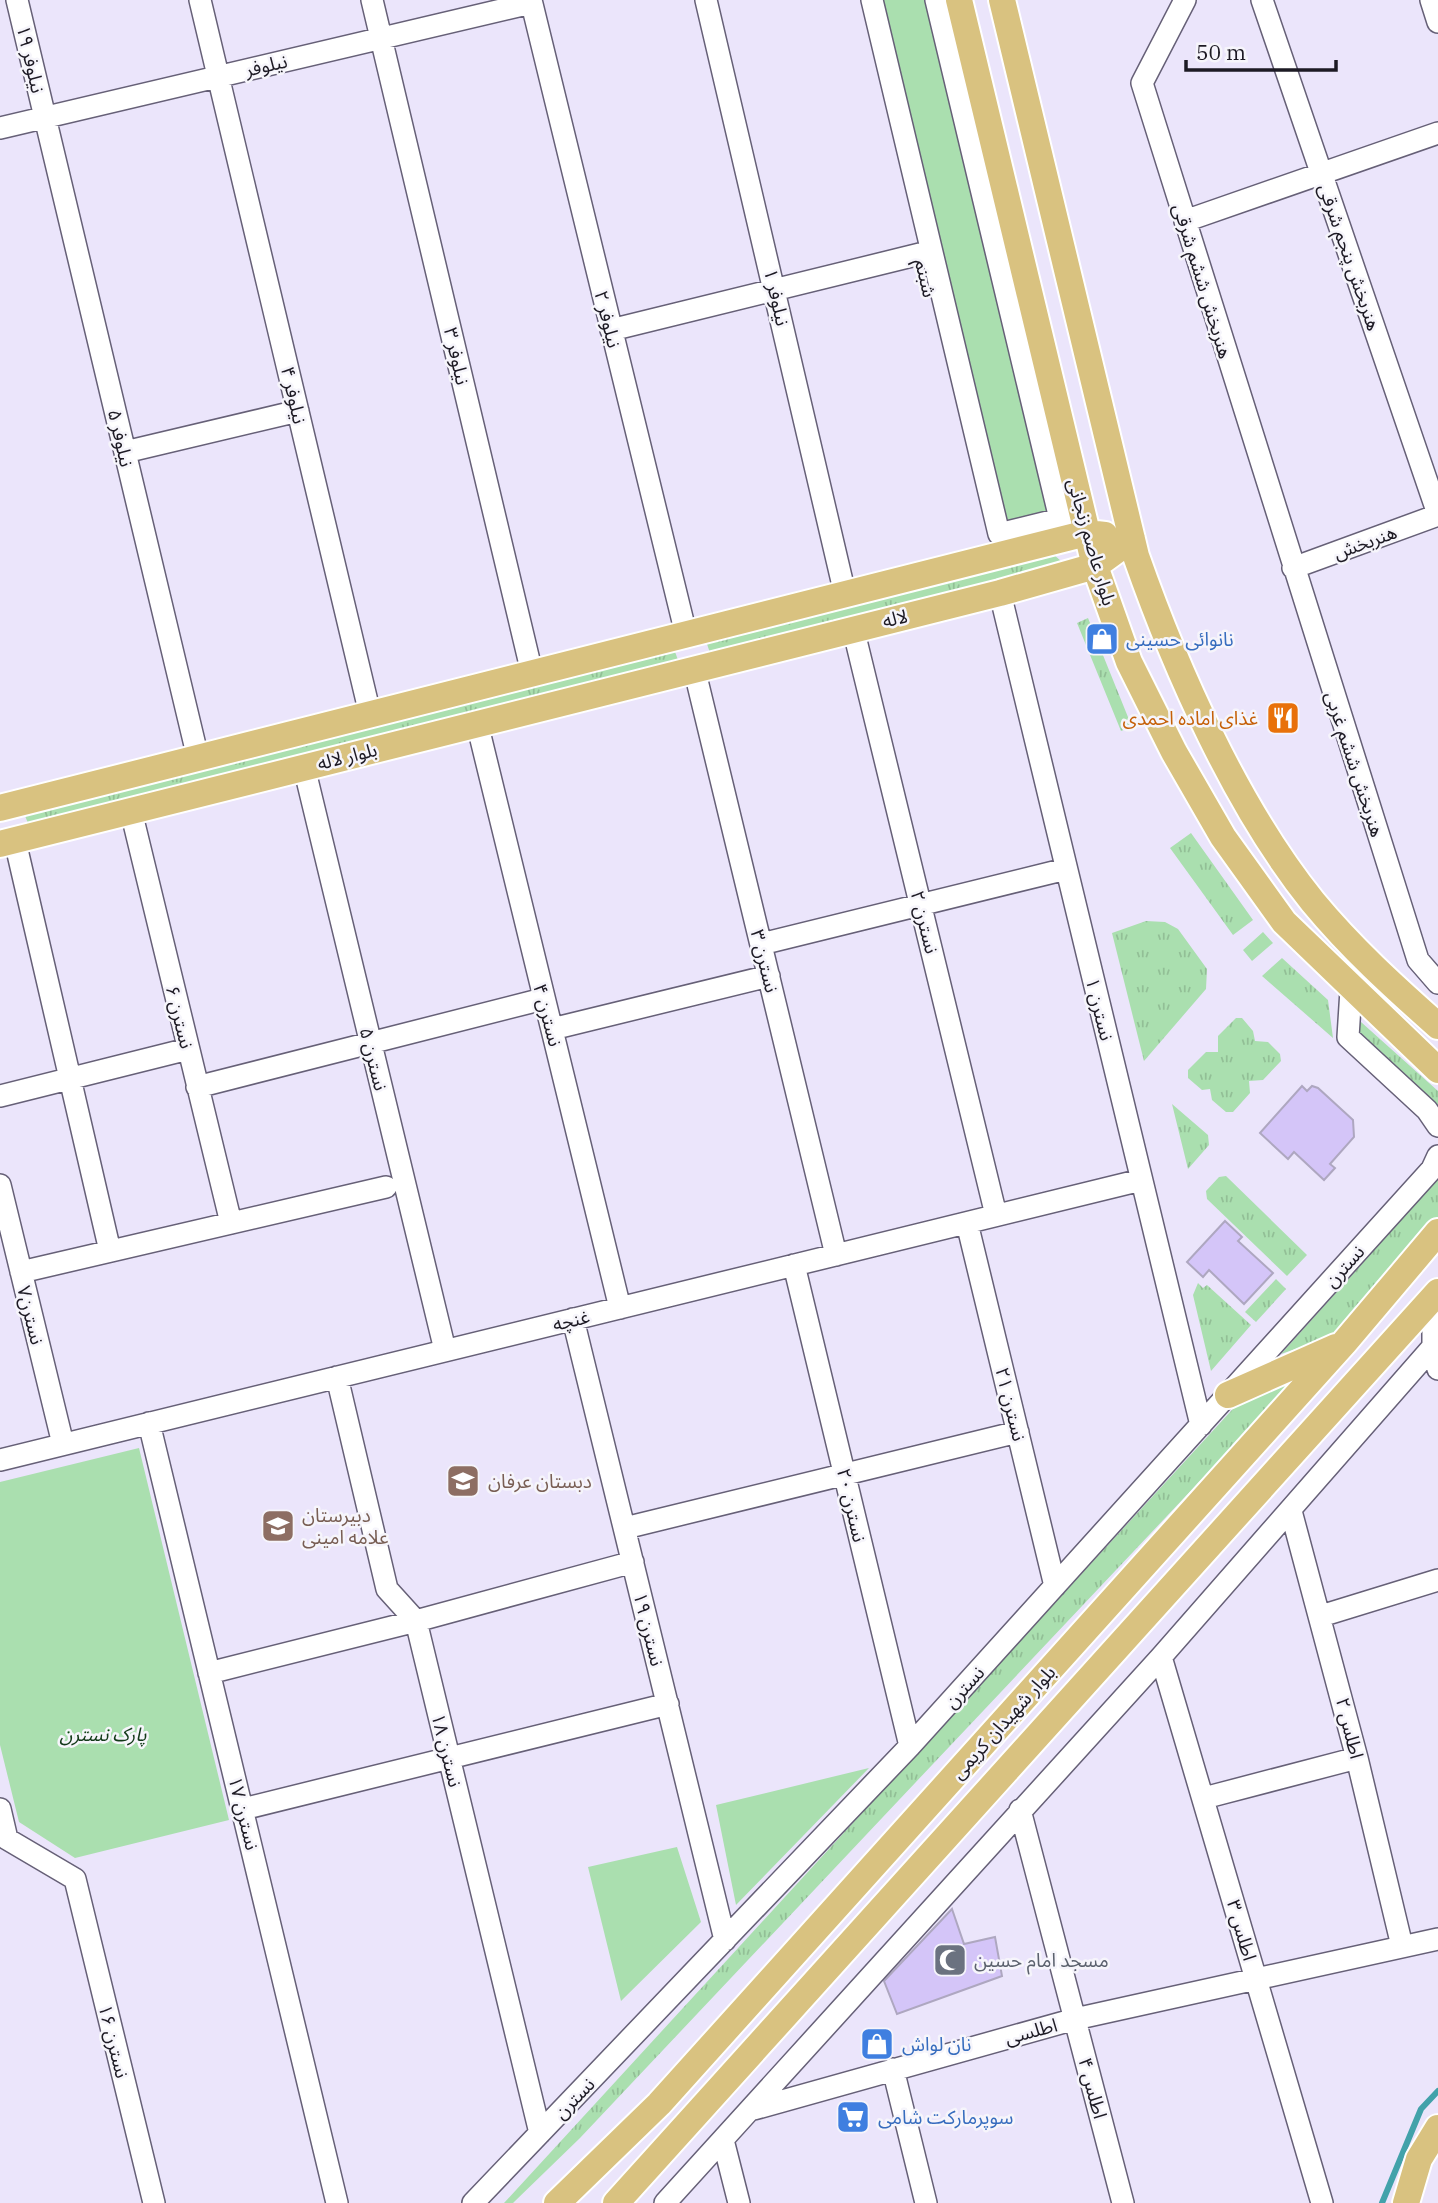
<svg xmlns="http://www.w3.org/2000/svg" width="1438" height="2203" font-family="'IBM Plex Serif','Noto Sans Arabic',serif">
	<defs>
		<pattern id="grass-tufts" width="24" height="20" patternUnits="userSpaceOnUse" patternTransform="scale(1.75)"><rect width="24" height="20" fill="#aadfaf"/><path d="M3 7l-1-3M5 7V3M7 7l1-3M15 17l-1-3M17 17v-4M19 17l1-3" fill="none" stroke="#92bf96"/></pattern>
	</defs>
	<rect width="100%" height="100%" fill="#ebe5fb"/>
	<path fill="url(#grass-tufts)" d="M1053 554 1061 561 1054 568 711 656 706 641Z
		M1088 618 1132 727 1121 731 1077 623Z
		M674 649 678 660 30 828 23 811C240 756 457 706 674 649Z
		M1191 833 1253 920 1233 935 1170 848Z
		M1146 921 1165 922 1178 929 1207 969 1206 989 1144 1061 1112 933Z
		M1263 932 1273 943 1252 961 1243 950Z
		M1282 958 1328 1000 1333 1038 1262 976Z
		M1236 1018H1242L1253 1031 1255 1041 1268 1042 1280 1054 1281 1061 1263 1080 1249 1081 1250 1093 1233 1112H1226L1212 1100 1210 1089 1202 1090 1188 1078V1070L1206 1052H1218V1036Z
		M1361 1022 1438 1091V1105L1356 1030Z
		M1172 1104 1208 1135 1209 1145 1188 1169Z
		M1226 1176 1307 1255 1287 1276 1207 1199 1206 1191 1219 1177Z
		M1438 1179V1218L1333 1336 1281 1354Z
		M1276 1279 1286 1289 1256 1322 1245 1312Z
		M1198 1283 1203 1288 1207 1285 1251 1325 1211 1371 1193 1295Z
		M1301 1374 580 2138 513 2203H504L1242 1399Z"/>
	<path fill="#aadfaf" d="M877 0H926L1048 513 1002 525Z
		M139 1448 229 1820 75 1858 19 1822 0 1745V1482Z
		M869 1768 736 1905 716 1805Z
		M677 1847 701 1922 621 2001 588 1867Z"/>
	<g fill="none" stroke-linecap="round" stroke-linejoin="round">
		<path stroke="#42a2aa" stroke-width="6" d="M1382 2203 1421 2109 1438 2091"/>
	</g>
	<path fill="#d4c5f8" stroke="#aea7c0" stroke-width="2" d="M1302 1086 1307 1091 1312 1086 1318 1088 1353 1120 1354 1137 1330 1164 1335 1168 1324 1180 1294 1152 1288 1159 1260 1133Z
		M1225 1221 1242 1237 1238 1241 1273 1273 1244 1304 1209 1270 1203 1277 1187 1262Z
		M952 1909 964 1944 995 1937 1002 1976 897 2014 884 1981Z"/>
	<g fill="none" stroke-linecap="round" stroke-linejoin="round">
		<defs>
			<path id="minor" d="M17 0 198 758
				M200 0 370 714
				M372 0 532 673
				M531 0 686 634
				M706 0 845 594
				M872 0 999 534 1060 519 936 0
				M1185 0 1142 83 1418 960 1438 983
				M1262 0 1438 514
				M1431 0 1438 22
				M0 128 531 3
				M1185 221 1438 133
				M611 330 920 254
				M125 452 298 411
				M1293 568 1438 515
				M1000 593 1201 1425
				M853 628 996 1215
				M694 668 836 1255
				M477 723 620 1308
				M304 767 445 1350
				M131 811 231 1223
				M15 841 110 1251
				M761 944 1066 869
				M1351 990 1348 1037 1427 1110 1438 1126
				M552 1029 769 976
				M197 1087 543 999
				M0 1096 188 1049
				M0 1185 63 1444
				M967 1223 1055 1586
				M794 1265 910 1746
				M21 1272 386 1187
				M1433 1298V1345L1438 1369
				M573 1319 725 1940
				M337 1377 387 1589 416 1621 540 2133
				M149 1423 337 2203
				M0 1460 1141 1180
				M1291 1511 1357 1758 1402 1946
				M625 1528 1018 1432
				M1321 1616 1438 1580
				M1161 1657 1322 2203
				M209 1673 416 1621 633 1562
				M1204 1798 1357 1758
				M0 1809 7 1839 75 1879 154 2203
				M243 1809 668 1704
				M1020 1810 1123 2203
				M893 2069 926 2203
				M754 2109 1075 2019 1438 1939
				M723 2140 739 2203
				M473 2203 910 1746 1432 1169 1438 1156
				M665 2203 1161 1657 1438 1341"/>
			<path id="major" d="M959 0 1095 566 1129 662 1174 752 1223 837 1284 922 1438 1070
				M1002 0 1136 556C1176 670 1237 808 1313 902 1351 948 1394 987 1438 1026
				M0 808 1087 533 1105 535
				M0 844 1000 593 1095 566 1132 539
				M1228 1395 1336 1347
				M557 2203 659 2104 1344 1343 1438 1232
				M616 2203 1438 1292
				M1406 2203 1419 2159 1438 2128"/>
		</defs>
		<use href="#minor" stroke="#666077" stroke-width="24"/>
		<use href="#major" stroke="#fff" stroke-width="30"/>
		<use href="#minor" stroke="#fff" stroke-width="21"/>
		<use href="#major" stroke="#d9c280" stroke-width="26"/>
	</g>
	<defs>
		<symbol id="shop-square" viewBox="-11 -11 22 22"><rect x="-9" y="-9" width="18" height="18" rx="4" fill="#3f7fe0" stroke="#f6f5fb"/><path d="M-5-2.5h2.3a2.7 3.5 0 0 1 5.4 0H5L5.5 6h-11ZM-1.5-2.5h3a1.5 2.3 0 0 0-3 0Z" fill="#fff"/></symbol>
		<symbol id="restaurant-square" viewBox="-11 -11 22 22"><rect x="-9" y="-9" width="18" height="18" rx="4" fill="#e8710a" stroke="#f6f5fb"/><path d="M-5-6h1v4h1v-4h1v4h1v-4h1v5L-1.5 .5V6h-2V.5L-5-1ZM5-6V6H3V1.5H1.5Q1.5-4 5-6Z" fill="#fff"/></symbol>
		<symbol id="school-square" viewBox="-11 -11 22 22"><rect x="-9" y="-9" width="18" height="18" rx="4" fill="#8d6e63" stroke="#f6f5fb"/><path d="M0-5L7-2L0 1L-7-2ZM-4 1L0 2.5L4 1V4Q0 6-4 4Z" fill="#fff"/></symbol>
		<symbol id="mosque-square" viewBox="-11 -11 22 22"><rect x="-9" y="-9" width="18" height="18" rx="4" fill="#6b7280" stroke="#f6f5fb"/><path d="M3.5-4.9A6 6 0 1 0 3.5 4.9A5 5 0 1 1 3.5-4.9Z" fill="#fff"/></symbol>
		<symbol id="supermarket-square" viewBox="-11 -11 22 22"><rect x="-9" y="-9" width="18" height="18" rx="4" fill="#3f7fe0" stroke="#f6f5fb"/><path d="M-6-5.5h2.5l.6 2H6L4.5 2H-2.5L-4.4-4H-6ZM-1.5 3.2a1.3 1.3 0 1 0 .1 0ZM3 3.2a1.3 1.3 0 1 0 .1 0Z" fill="#fff"/></symbol>
	</defs>
	<g fill-rule="evenodd">
		<use href="#shop-square" x="1083" y="620" width="38" height="38"/>
		<use href="#restaurant-square" x="1264" y="699" width="38" height="38"/>
		<use href="#school-square" x="444" y="1462" width="38" height="38"/>
		<use href="#school-square" x="259" y="1507" width="38" height="38"/>
		<use href="#mosque-square" x="931" y="1941" width="38" height="38"/>
		<use href="#shop-square" x="858" y="2025" width="38" height="38"/>
		<use href="#supermarket-square" x="834" y="2098" width="38" height="38"/>
	</g>
	<g text-anchor="middle" dominant-baseline="central" stroke-width="5" stroke-linejoin="round" paint-order="stroke">
		<g font-size="19" fill="#1d1a24" stroke="#f6f5fb">
			<text transform="translate(31 59) rotate(77)">نیلوفر ۱۹</text>
			<text transform="translate(266 65) rotate(-13)">نیلوفر</text>
			<text transform="translate(1350 257) rotate(71)">هنربخش پنجم شرقی</text>
			<text transform="translate(926 278) rotate(77)">شبنم</text>
			<text transform="translate(1203 281) rotate(73)">هنربخش ششم شرقی</text>
			<text transform="translate(777 297) rotate(77)">نیلوفر ۱</text>
			<text transform="translate(608 319) rotate(76)">نیلوفر ۲</text>
			<text transform="translate(457 356) rotate(77)">نیلوفر ۳</text>
			<text transform="translate(294 395) rotate(77)">نیلوفر ۴</text>
			<text transform="translate(121 438) rotate(77)">نیلوفر ۵</text>
			<text transform="translate(1092 542) rotate(74)">بلوار عاصم زنجانی</text>
			<text transform="translate(1365 542) rotate(-20)">هنربخش</text>
			<text transform="translate(895 618) rotate(-13)">لاله</text>
			<text transform="translate(347 756) rotate(-14)">بلوار لاله</text>
			<text transform="translate(1355 764) rotate(72)">هنربخش ششم غربی</text>
			<text transform="translate(925 922) rotate(76)">نسترن ۲</text>
			<text transform="translate(765 961) rotate(76)">نسترن ۳</text>
			<text transform="translate(1100 1009) rotate(76)">نسترن ۱</text>
			<text transform="translate(548 1015) rotate(75)">نسترن ۴</text>
			<text transform="translate(180 1017) rotate(76)">نسترن ۶</text>
			<text transform="translate(374 1059) rotate(76)">نسترن ۵</text>
			<text transform="translate(1344 1266) rotate(-48)">نسترن</text>
			<text transform="translate(31 1315) rotate(76)">نسترن۷</text>
			<text transform="translate(571 1320) rotate(-14)">غنچه</text>
			<text transform="translate(1011 1404) rotate(76)">نسترن ۲۱</text>
			<text transform="translate(852 1505) rotate(77)">نسترن ۲۰</text>
			<text transform="translate(649 1629) rotate(76)">نسترن ۱۹</text>
			<text transform="translate(964 1687) rotate(-48)">نسترن</text>
			<text transform="translate(1003 1722) rotate(-48)">بلوار شهیدان کریمی</text>
			<text transform="translate(1350 1728) rotate(76)">اطلس ۲</text>
			<text transform="translate(447 1750) rotate(76)">نسترن ۱۸</text>
			<text transform="translate(244 1813) rotate(76)">نسترن ۱۷</text>
			<text transform="translate(1242 1930) rotate(74)">اطلس ۳</text>
			<text transform="translate(1031 2031) rotate(-15)">اطلسی</text>
			<text transform="translate(114 2041) rotate(76)">نسترن ۱۶</text>
			<text transform="translate(1093 2088) rotate(75)">اطلس ۴</text>
			<text transform="translate(574 2098) rotate(-46)">نسترن</text>
		</g>
		<g font-size="19" fill="#366cbe" stroke="#f6f5fb" text-anchor="start">
			<text x="1126" y="639">نانوائی حسینی</text>
			<text x="902" y="2044">نان لواش</text>
			<text x="878" y="2117">سوپرمارکت شامی</text>
		</g>
		<g font-size="19" fill="#c56008" stroke="#f6f5fb" text-anchor="end">
			<text x="1258" y="718">غذای اماده احمدی</text>
		</g>
		<g font-size="19" fill="#785e54" stroke="#f6f5fb" text-anchor="start">
			<text x="488" y="1481">دبستان عرفان</text>
			<text x="302" y="1515">دبیرستان<tspan x="302" dy="22">علامه امینی</tspan></text>
		</g>
		<g font-size="19" font-style="italic" fill="#123918" stroke="#f6f5fb">
			<text x="103" y="1734">پارک نسترن</text>
		</g>
		<g font-size="19" fill="#5b616d" stroke="#f6f5fb" text-anchor="start">
			<text x="974" y="1960">مسجد امام حسین</text>
		</g>
	</g>
	<path d="M1186 60v10h150v-10" fill="none" stroke="#1d1a24" stroke-width="3.5"/>
	<text x="1196" y="60" font-size="21" fill="#1d1a24" stroke="#f6f5fb" stroke-width="5" paint-order="stroke">50 m</text>
</svg>
